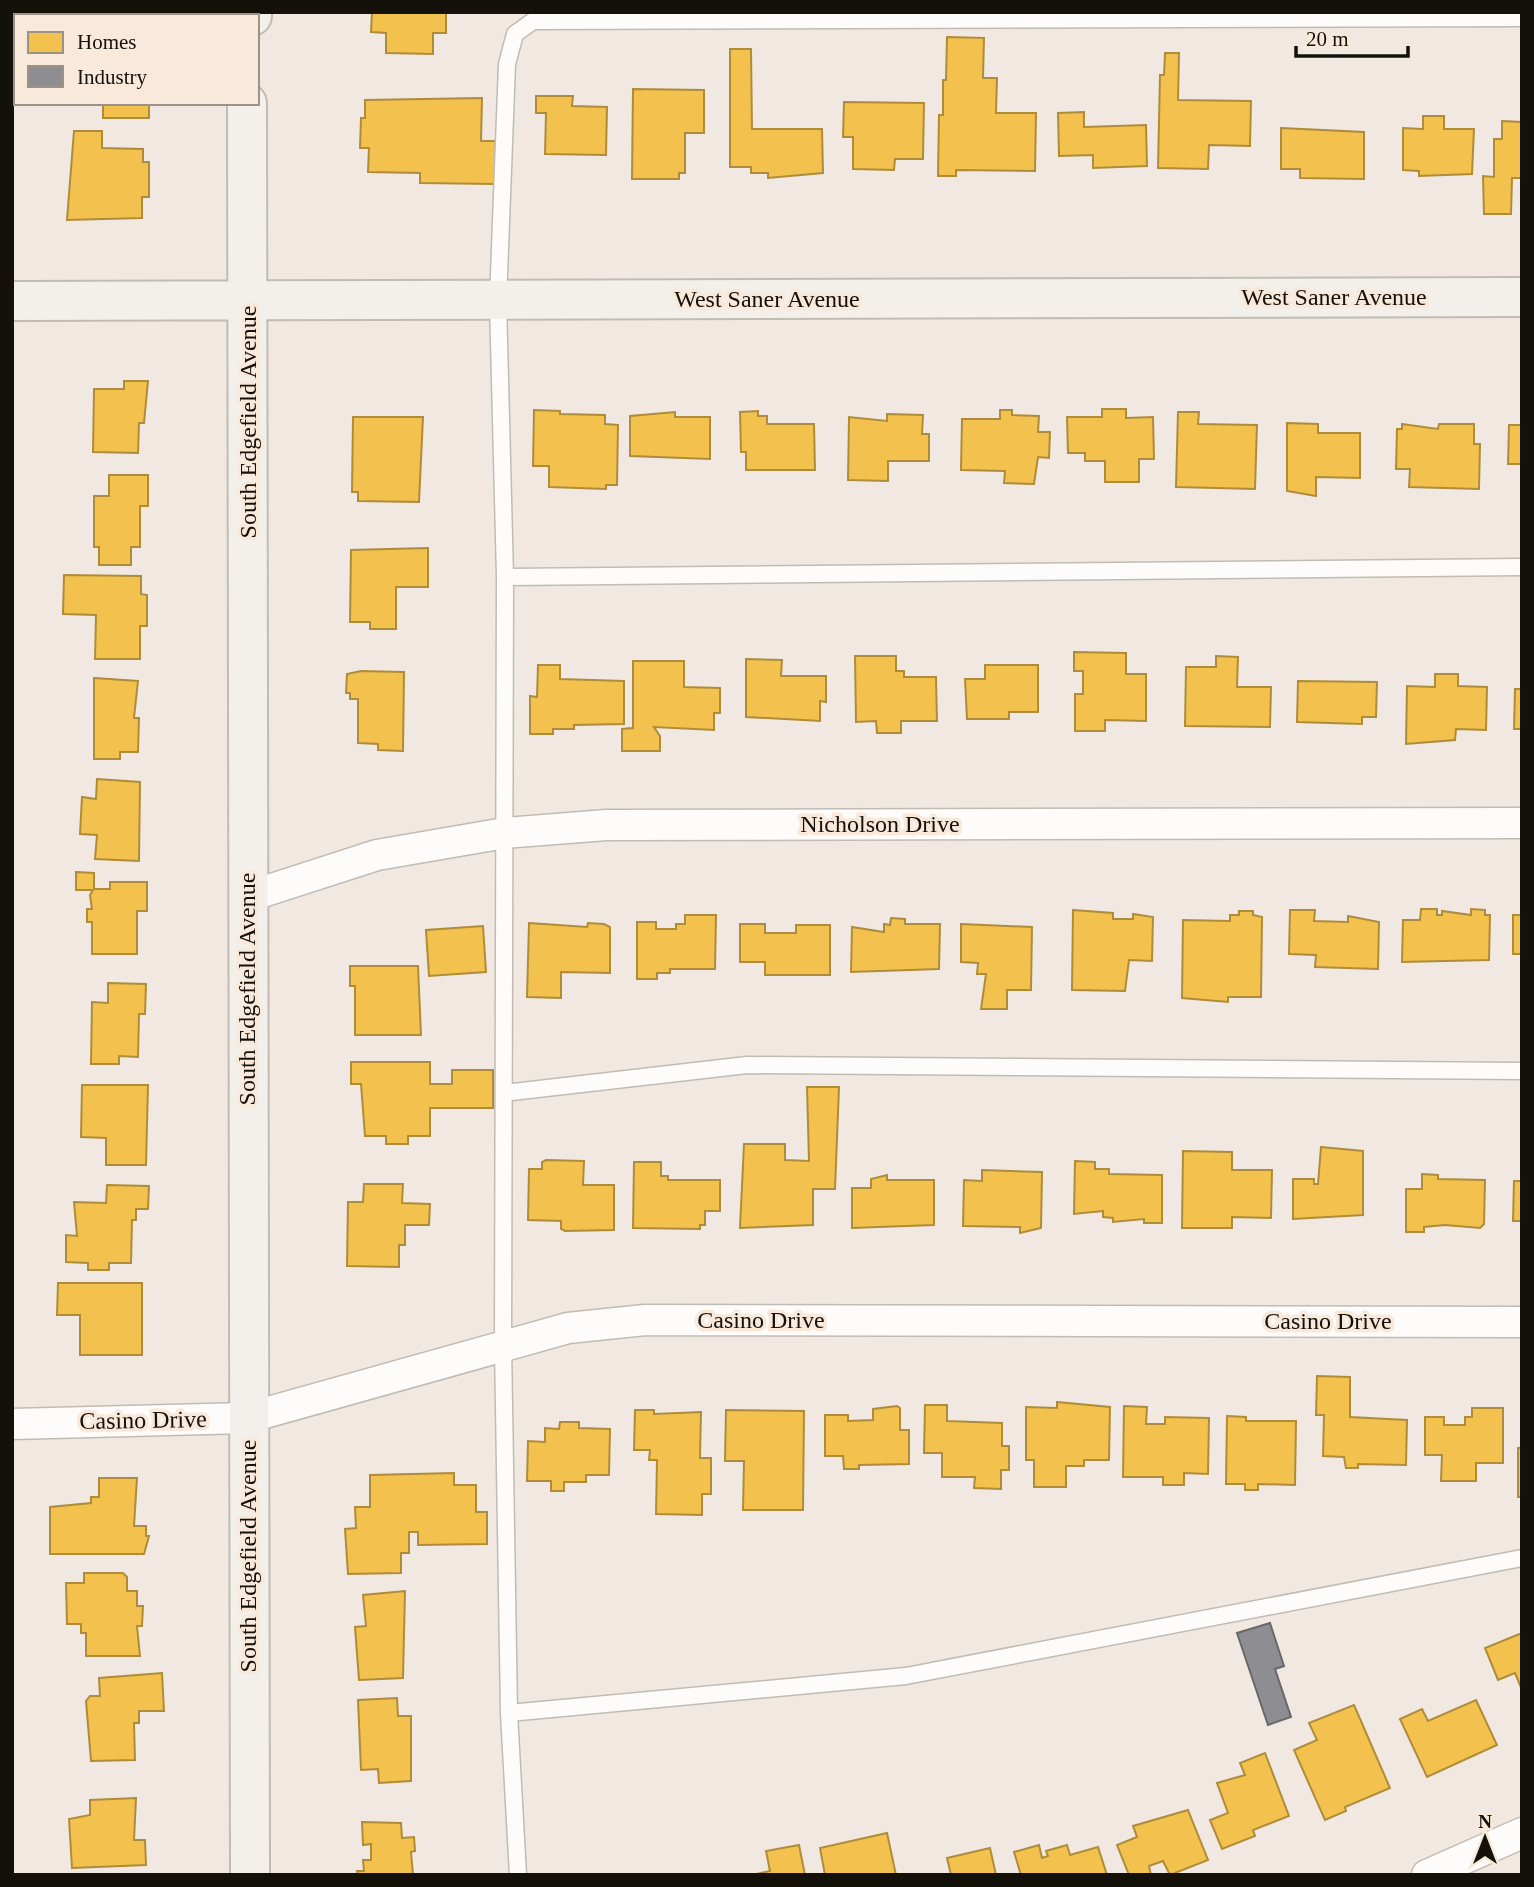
<svg xmlns="http://www.w3.org/2000/svg" width="1534" height="1887" font-family="'Times New Roman',serif">
	<rect width="100%" height="100%" fill="#f1e9e1"/>
	<path fill="#f2c14e" stroke="#af8c3a" stroke-width="2" d="M372 12H446V33H433V54L386 53V33L371 32Z
		M947 37 984 38 983 78H997L996 113H1036L1035 171 956 170V176H938L939 115H943V80H946Z
		M730 49H751L752 129H822L823 173 768 178V173H751V167H730Z
		M1165 53H1179L1178 100 1251 101 1250 146 1209 145 1208 169 1158 168 1160 75H1164Z
		M633 89 704 90V133H685V173H679V179H632Z
		M536 96H573L572 106 607 107 606 155 545 154 546 113H536Z
		M482 98 481 141H496L495 184 420 183V173L368 172 369 148H360L361 118H365V100Z
		M844 102 924 103 923 159H895L894 170 853 169V137H843Z
		M103 103H149V118H103Z
		M1084 112V127L1146 125 1147 166 1093 168V155L1059 156 1058 113Z
		M1423 116H1444V129H1474L1472 174 1419 176V171L1403 170V128L1423 129Z
		M1502 121 1522 122V178H1512L1511 214H1484L1483 176 1494 177V139H1502Z
		M1281 128 1364 132V179L1300 178V169H1281Z
		M74 131H102V148L143 149V162H149V197H142V218L67 220Z
		M124 381H148L144 423H139L138 453 93 452 94 389H124Z
		M1102 409H1126V418L1153 417 1154 459H1139V482H1105V461H1085V453H1068L1067 417H1102Z
		M534 410 560 411V414L605 415V424L618 425 617 485H606V489L549 487V466H533Z
		M1000 410H1012V415L1039 416 1038 432H1050L1049 458 1038 457 1034 484 1004 483 1005 471 961 470 962 419H1000Z
		M758 411V416H767V424H814L815 470H746V452H741L740 412Z
		M675 412V417H710V459L630 456V416Z
		M1178 412H1199L1198 424 1257 425 1255 489 1176 487Z
		M887 414 923 415 922 434H929V461H888V481L848 480 849 417 887 421Z
		M353 417H423L419 502 358 501V492H352Z
		M1287 423 1318 424V433H1360V478L1316 477V496L1287 491Z
		M1402 424 1438 429 1439 424H1474V444H1480L1479 489 1409 487 1410 469H1396L1397 429H1402Z
		M1509 425H1522V464H1508Z
		M109 475H148V506H140V547H131V565H99V547H94V496H109Z
		M428 548V587H396V629H370V622H350L351 550Z
		M64 575 141 576V594L147 595V626H140V659H95L96 615 63 614Z
		M1074 652 1126 653V674H1146V721L1105 720V731H1075V694H1083V671H1074Z
		M855 656H896V671H904V677H936L937 721H901V733H877L876 721 856 722Z
		M1216 656 1238 657 1237 687H1271L1270 727 1185 726 1186 667H1216Z
		M746 659 782 660 781 676H826V702L820 701V721L746 717Z
		M633 661H684V687L720 688V713H714V730L654 727 660 736V751H622V729L633 728Z
		M538 665H560V679L624 681V724L574 725V729H553V734H530V696L537 697Z
		M985 665H1038V712H1009V719H967L965 679H985Z
		M361 671 404 672 403 751 378 750V744L358 743V699H350V693H346L347 674Z
		M1435 674H1458V686L1487 687 1486 730 1456 729 1455 740 1406 744 1407 686 1435 687Z
		M94 678 138 681 134 718H139L138 752H120V759H94Z
		M1298 681 1377 682 1376 717H1362V724L1297 722Z
		M1515 689H1522V729H1514Z
		M97 779 140 782 139 861 95 859 97 835 80 834 82 797 96 799Z
		M76 872 94 873V889H110V882H147V911H137V954H92V922H87V909H92L90 895 93 890H76Z
		M1421 909H1437V915H1442V911L1471 915V909L1485 910V915H1490L1489 960 1402 962 1403 920H1420Z
		M1073 910 1113 913V919H1133V914L1153 917 1152 961 1129 960 1125 991 1072 990Z
		M1290 910H1315L1314 921 1348 922V916L1379 922 1378 969 1315 967 1316 955 1289 954Z
		M1239 911H1253V915L1262 917 1261 997H1228V1002L1182 998 1183 920 1230 921V915H1239Z
		M685 915H716L715 969H670V973H657V979H637V922H656V929H676V924H685Z
		M1513 915H1522V954H1513Z
		M891 918 905 919V924H940L939 969 851 972 852 927 884 932V924L890 925Z
		M529 923 587 927 588 923 604 924 610 927V973L561 972V998L527 997Z
		M740 924H765V933H796V925H830V975H765V962H740Z
		M961 924 1032 927 1031 990H1007V1009H981L986 974H977L978 963 961 962Z
		M483 926 486 972 429 976 426 930Z
		M350 966H418L421 1035H355V986H350Z
		M108 983 146 984 145 1014H139L138 1057 119 1056V1064H91L92 1002 108 1003Z
		M351 1062H430V1084H452V1070H493V1108H430V1136H408V1144H386V1136H365L361 1084H351Z
		M82 1085H148L146 1165H106V1138L81 1137Z
		M807 1087H839L835 1189H813V1225L740 1228 744 1144H785V1160L809 1161Z
		M1321 1147 1363 1151V1215L1293 1219V1179H1314V1184H1318Z
		M1183 1151 1232 1152V1170H1272L1271 1218 1232 1217V1228H1182Z
		M546 1160 584 1161 583 1185H614V1230L565 1231 561 1229V1221L528 1220 529 1169H542V1162Z
		M1075 1161 1095 1162V1169H1109V1174L1162 1175V1223H1144V1219L1113 1222V1218L1103 1217V1211L1074 1214Z
		M634 1162H661V1176H668V1180H720V1211H705V1225H700V1229L633 1228Z
		M982 1170 1042 1172 1041 1228 1020 1233V1227L963 1226 964 1180 982 1181Z
		M1422 1174 1438 1175V1179L1485 1180 1484 1224 1480 1228 1445 1225 1424 1227V1232H1406V1189H1422Z
		M887 1175V1180H934V1225L852 1228V1188H871V1179Z
		M1514 1181H1522V1221H1513Z
		M364 1184H403L402 1203 430 1204 429 1225H405V1245H399V1267L347 1266 348 1202H363Z
		M107 1185 149 1186 148 1209H136V1220H132L131 1263H109V1270H88V1263L66 1262V1235L77 1236 74 1202 106 1203Z
		M58 1283H142V1355H80V1315H57Z
		M1317 1376 1350 1377V1417L1407 1420 1406 1465 1358 1464V1468H1346L1344 1457 1323 1456 1324 1415H1316Z
		M1057 1402 1110 1407 1109 1460H1084V1466H1066V1487H1034V1460H1026V1407L1057 1408Z
		M925 1405H947V1421L1002 1423V1446H1009V1470H1001V1489L974 1488 975 1477H942V1453H924Z
		M897 1406 900 1408V1430H909V1464L859 1465V1469H844L843 1456H825V1415H848V1421L873 1420V1409Z
		M1124 1406 1147 1407 1146 1424H1165V1417L1209 1418 1208 1474 1184 1473V1485H1163V1477H1123Z
		M1472 1408H1503V1463H1476V1481H1441L1442 1455H1425V1417H1444V1425H1465V1417H1472Z
		M635 1410H654V1414L701 1412 700 1458H711V1494H702V1515L656 1514 657 1460H649L650 1450H634Z
		M726 1410 804 1411 803 1510H743L744 1461H725Z
		M1227 1416 1246 1417V1421H1296L1295 1485 1258 1484V1490H1245V1484H1226Z
		M560 1422H579V1428L610 1429 609 1475H586V1482H564V1491H551V1481H527L528 1441 545 1442V1428L559 1429Z
		M1518 1448H1522V1497H1518Z
		M454 1473V1485H476V1512H487V1544L418 1545V1532H409V1553H401V1573L348 1574 345 1529 356 1528 355 1507H370V1475Z
		M99 1478H137L134 1526H146V1536H149L144 1554H50V1507L91 1503V1497H99Z
		M84 1573H123L127 1577V1591H137V1606H143L142 1626H137L140 1656H86V1633H81V1624H67L66 1583H84Z
		M405 1591 403 1678 359 1680 355 1627 366 1626 363 1595Z
		M1522 1633V1690L1515 1673 1498 1680 1485 1648Z
		M162 1673 164 1711H139V1723H134L135 1760 91 1761 86 1701 90 1696H100L99 1678Z
		M397 1698 398 1716H411V1781L379 1783 378 1769 361 1770 358 1700Z
		M1476 1700 1497 1745 1427 1777 1400 1719 1422 1709 1428 1721Z
		M1354 1705 1390 1788 1345 1807 1346 1811 1325 1820 1294 1750 1317 1740 1309 1723Z
		M1265 1753 1289 1816 1253 1830 1255 1836 1222 1849 1210 1820 1228 1813 1217 1783 1245 1775 1240 1763Z
		M136 1798 134 1840H145L146 1865 72 1868 69 1819 90 1815V1800Z
		M1188 1810 1208 1860 1170 1875 1163 1861 1149 1866 1151 1875H1129L1117 1845 1137 1837 1133 1826Z
		M362 1822 401 1823 402 1838 414 1837 415 1851 411 1852 413 1875H358L357 1871H364L363 1860H371V1844L363 1845Z
		M887 1833 896 1875H825L820 1848Z
		M799 1845 805 1875H752L770 1871 766 1851Z
		M1039 1845 1042 1858 1048 1856 1046 1851 1067 1845 1070 1855 1098 1847 1107 1875H1021L1014 1852Z
		M990 1848 996 1875H951L947 1858Z"/>
	<path fill="#8d8d92" stroke="#696869" stroke-width="2" d="M1270 1623 1284 1666 1275 1669 1291 1717 1268 1725 1237 1633Z"/>
	<g fill="none" stroke-linecap="round" stroke-linejoin="round">
		<defs>
			<path id="lane" d="M505 577 1522 567
				M504 1093 747 1065 1522 1071
				M509 1713 906 1676 1522 1558
				M518 1875 509 1713 503 1345 505 577 498 301 507 64 515 34 533 21 1522 18"/>
			<path id="street" d="M247 897 377 855 505 833 606 825 1522 823
				M12 1424 247 1418 568 1328 645 1320 1522 1322
				M1427 1875 1522 1833"/>
			<path id="secondary" d="M252 16V12
				M247 103 250 1875
				M12 301 1522 297"/>
		</defs>
		<use href="#lane" stroke="#c1bbb4" stroke-width="19"/>
		<use href="#street" stroke="#c1bbb4" stroke-width="33"/>
		<use href="#secondary" stroke="#c1bbb4" stroke-width="42"/>
		<use href="#lane" stroke="#fdfcfa" stroke-width="16"/>
		<use href="#street" stroke="#fdfcfa" stroke-width="30"/>
		<use href="#secondary" stroke="#f3f0ec" stroke-width="38"/>
	</g>
	<g text-anchor="middle" dominant-baseline="central" stroke-width="7" stroke-linejoin="round" paint-order="stroke">
		<g font-size="24" fill="#14100a" stroke="#f8e9da">
			<text x="1334" y="297">West Saner Avenue</text>
			<text x="767" y="299">West Saner Avenue</text>
			<text transform="translate(248 422) rotate(-90)">South Edgefield Avenue</text>
			<text x="880" y="824">Nicholson Drive</text>
			<text transform="translate(247 989) rotate(-90)">South Edgefield Avenue</text>
			<text x="761" y="1320">Casino Drive</text>
			<text x="1328" y="1321">Casino Drive</text>
			<text transform="translate(143 1420) rotate(-1)">Casino Drive</text>
			<text transform="translate(248 1556) rotate(-90)">South Edgefield Avenue</text>
		</g>
	</g>
	<rect width="1534" height="1887" fill="none" stroke="#14100a" stroke-width="28"/>
	<rect x="14" y="14" width="245" height="91" fill="#f8e9da" stroke="#9d9287" stroke-width="2"/>
	<rect x="28" y="32" width="35" height="21" fill="#f2c14e" stroke="#9d9287" stroke-width="2"/>
	<text x="77" y="49" font-size="21" fill="#14100a">Homes</text>
	<rect x="28" y="66" width="35" height="21" fill="#8d8d92" stroke="#9d9287" stroke-width="2"/>
	<text x="77" y="84" font-size="21" fill="#14100a">Industry</text>
	<g transform="translate(1485 1838)" stroke="#f8e9da" stroke-width="5" paint-order="stroke">
	<path d="M0-5L12 26L0 18L-12 26Z" fill="#14100a"/>
	<text y="-10" font-size="19" font-weight="bold" text-anchor="middle" fill="#14100a">N</text>
	</g>
	<path d="M1296 46v10h112v-10" fill="none" stroke="#14100a" stroke-width="3.5"/>
	<text x="1306" y="46" font-size="21" fill="#14100a" stroke="#f8e9da" stroke-width="5" paint-order="stroke">20 m</text>
</svg>
